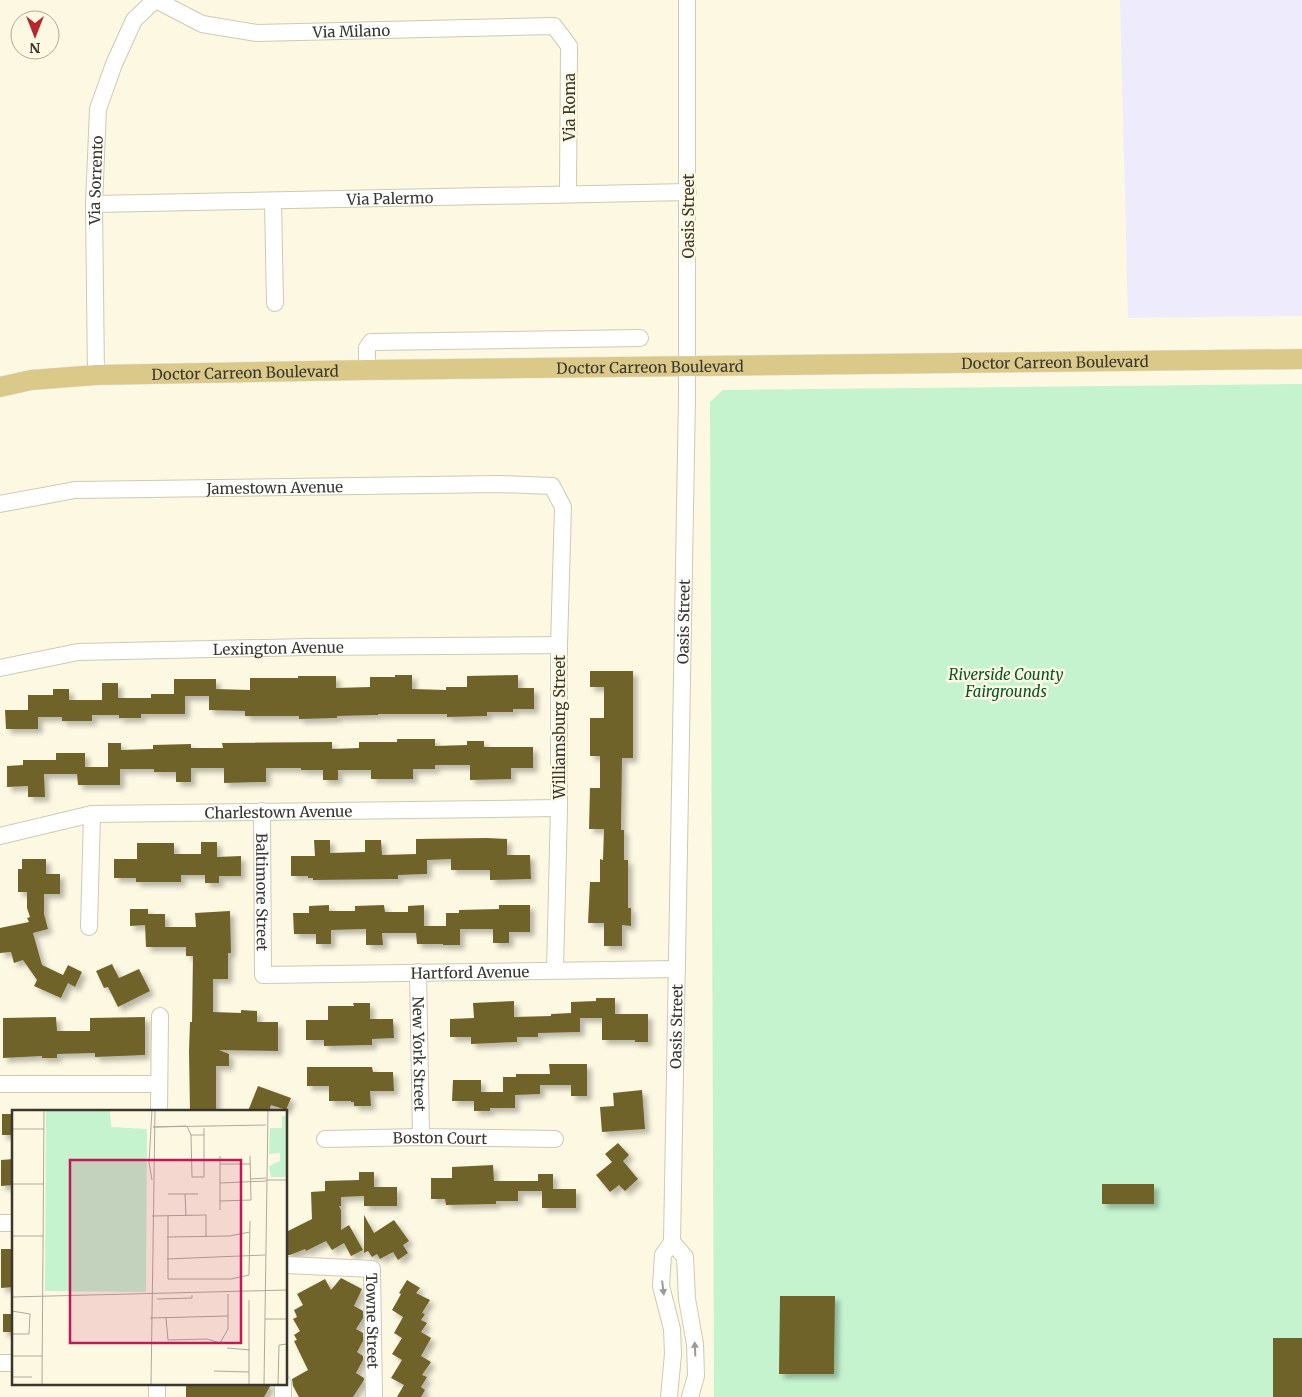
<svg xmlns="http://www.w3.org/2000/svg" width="1302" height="1397" font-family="Merriweather,serif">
	<defs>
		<filter id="shadow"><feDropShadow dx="4.5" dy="4.5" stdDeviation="2.5" flood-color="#0004"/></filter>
	</defs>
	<rect width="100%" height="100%" fill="#fdf8e2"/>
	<path fill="#eeebfd" d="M1120 0H1302V316L1128 318Z"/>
	<path fill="#c4f3ce" d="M1302 384V1397H714L710 402 723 390Z"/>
	<path fill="#70632b" filter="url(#shadow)" d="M590 671H633V758H622L621 830H624V860H628V908H631V926L622 925V946H604V923H588L590 882H600V859L603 860 604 829H589L590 788H600V756H590V718H604V687H590Z
		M395 675H412V689L446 690V687H467V676L518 675V688H534V709H513V712H487V716L447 717V714H378V715L337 716V718L299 719V716H245V711L209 710V696H185V714H141V718H119V715H92V721H62V717H38V729H6L5 710H28V695H53V689H69V700H102V683H118V698H151V694H174V679H216V689L250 690V678H298V676H336V688L370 687V677H395Z
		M397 739H435V746L467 745V741H484V747H533V768H511V779L470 780V765H435V769H413V779H371V770H338V780H323V770H301V768H266V782L224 783V768H191V782H176V772H154V769H120V785H78L77 774H44L45 797H28V786L7 787V766L23 765V760H56V753H85V767H108V743H121V750L153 749V745L191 744V748H223L222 743 332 742V749L359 748V742H397Z
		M487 838 507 839V855H530L531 879 490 880V870H451V859L427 860V874L398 875V879L313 880V878H308V876H291V856H315L314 840H330V853L365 852V840H381L382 855 416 854V839Z
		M201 842H217V857L241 856V876H219V883H205V875H181V882H136V878H114V859H137V843H174V854H201Z
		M22 859H46V874H60V894H44V914L48 929 33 933 42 965 63 975 68 965 82 972 75 987 68 983 61 998 34 986 37 980 23 960 14 963 11 952 0 953V928L29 922 27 918 30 917 27 908V892H18V869H22Z
		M329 905V911H355V906L384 905 385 912H408V906L424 905V926H446V913H459V910L499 909V905H530V932H509V943H493V929H460V945H443V944H417L416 933H382L383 945H366V929L331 930V944H316V934H294L293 913H309V906Z
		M130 909H148V914H165V927H196L195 913 230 911 231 953H228V979H213V1012L241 1013V1010L257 1011V1022H278V1051L219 1050 229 1054V1066H216V1111H190L189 1051 190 1022H192L193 956H186V947H146L145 925 130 926Z
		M112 964 119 978 139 969 150 991 118 1007 108 987 104 988 96 971Z
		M596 998H615V1014H648V1042H635V1040H602V1018H580V1032L538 1033V1037H517V1042L471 1044V1037H450V1019L474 1018 473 1003 514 1001V1017L551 1016V1014L571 1013V1002L596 1001Z
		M353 1003H370V1019H393L394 1038 372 1039V1045L324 1046V1040H306V1020H328V1006H354Z
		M56 1017 57 1031H90V1018L145 1017V1055L95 1057V1053L57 1054V1058H42V1056L3 1058V1018Z
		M549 1064H587V1096H571V1085H540V1094L515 1095V1108H490V1111H474V1101H452L453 1080H481V1092H503V1077H516V1074H550Z
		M307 1067H372L373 1072H393L394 1091H370L371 1106H354V1102H351V1101H329V1086H307Z
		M258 1086 291 1098 286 1110 271 1105 269 1111H248Z
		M642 1090 645 1129 602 1132 600 1107 614 1106 613 1093Z
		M2 1114H14V1135H2Z
		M618 1143 629 1155 623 1161 638 1179 625 1191 619 1185 610 1192 596 1175 612 1162 605 1154Z
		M14 1159V1185L1 1186V1160Z
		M493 1165 494 1181H538V1174H553V1189H576V1208H542V1191H518V1201H496V1204L446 1205 445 1199H431V1178H452V1167Z
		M359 1172H374V1187H397V1206H364V1196L341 1197V1206H339L341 1210V1230L349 1225 363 1250 351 1256 344 1243 332 1250 326 1241 306 1251 305 1249 290 1255H286V1232L312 1219 311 1192 325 1191V1181L359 1180Z
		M1102 1184H1154V1204H1102Z
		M364 1215 374 1233 394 1220 409 1241 403 1245 408 1253 398 1260 393 1252 380 1259 377 1254 372 1257 368 1251 364 1253Z
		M1 1249H14V1287L1 1288Z
		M341 1278 362 1289 354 1306 363 1311V1318L356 1329 363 1333V1341L357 1352 363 1356V1360L356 1373 364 1378V1380L353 1397H299L293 1386 292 1379 308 1370 294 1341 297 1340 294 1335 300 1331 293 1319 297 1317 294 1310 303 1305 297 1294 325 1279 331 1290Z
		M407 1280 420 1288 416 1293 430 1300 422 1313 425 1314 421 1320 427 1323 421 1332 431 1338 421 1356 431 1362 422 1375 427 1377 421 1387 425 1390 421 1397H397L404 1385 391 1378 402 1360 392 1354 402 1338 394 1333 403 1317 392 1310 401 1294 399 1293Z
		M780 1296H835L834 1374H779Z
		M3 1314H14V1332H3Z
		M1273 1338H1302V1397H1273Z
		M191 1383H272L264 1397H186V1386H191Z"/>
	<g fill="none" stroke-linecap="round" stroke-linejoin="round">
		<defs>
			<g id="minor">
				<path id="s1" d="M156 0 202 24 257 33 554 26 569 46 568 193"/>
				<path d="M273 201 275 303"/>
				<path id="s2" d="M94 204 688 192"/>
				<path d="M367 370V348L371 342 640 338"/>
				<path id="s3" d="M96 375 94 204 98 109 114 64 134 20 155 0"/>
				<path id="s4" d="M0 504 75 490 499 484 552 486 563 507 559 645V808L555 970"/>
				<path id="s5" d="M0 668 78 652 307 647 559 645"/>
				<path id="s6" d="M262 811 263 975 677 969"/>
				<path id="s7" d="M0 836 92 814 559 808"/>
				<path d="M89 927 92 814"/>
				<path id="s8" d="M418 972 421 1137"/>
				<path d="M0 1084H159"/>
				<path d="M159 1111 160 1016"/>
				<path id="s9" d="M325 1139 421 1137 555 1139"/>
				<path d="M0 1223H14"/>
				<path d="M672 1242 685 1257 687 1299 695 1344 696 1376 690 1397"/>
				<path id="s10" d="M286 1265 372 1269 374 1397"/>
				<path d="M0 1363H14"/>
				<path d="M157 1397V1383"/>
				<path d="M283 1397V1383"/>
				<path id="s11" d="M669 1397 673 1354 672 1329 661 1286 663 1255 672 1242 687 397V0"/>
			</g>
			<g id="major">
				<path id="s12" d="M0 387 31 380 96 375 367 370 1302 359"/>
			</g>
		</defs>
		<use href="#minor" stroke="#cec9b4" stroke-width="18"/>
		<use href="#major" stroke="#e7e7e6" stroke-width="21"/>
		<use href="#minor" stroke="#fff" stroke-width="16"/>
		<use href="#major" stroke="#dbc989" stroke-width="20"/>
	</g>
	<defs><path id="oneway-solid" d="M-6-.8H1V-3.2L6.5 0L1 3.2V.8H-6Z" transform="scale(1.25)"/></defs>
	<g fill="#9c9a96">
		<use href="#oneway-solid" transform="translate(663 1288) rotate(83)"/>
		<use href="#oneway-solid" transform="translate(695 1349) rotate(-93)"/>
	</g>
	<g text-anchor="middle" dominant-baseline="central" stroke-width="5" stroke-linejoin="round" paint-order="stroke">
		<g font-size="15" fill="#38362d" stroke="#fdf8e2">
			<text stroke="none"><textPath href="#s1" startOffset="202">Via Milano</textPath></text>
			<text transform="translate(569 107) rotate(-90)">Via Roma</text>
			<text stroke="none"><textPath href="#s3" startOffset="195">Via Sorrento</textPath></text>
			<text stroke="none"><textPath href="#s2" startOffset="296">Via Palermo</textPath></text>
			<text transform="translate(688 216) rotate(-90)">Oasis Street</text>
			<text stroke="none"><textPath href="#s12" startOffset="1056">Doctor Carreon Boulevard</textPath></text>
			<text stroke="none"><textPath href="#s12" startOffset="651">Doctor Carreon Boulevard</textPath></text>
			<text stroke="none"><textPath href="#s12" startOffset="246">Doctor Carreon Boulevard</textPath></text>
			<text stroke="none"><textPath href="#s4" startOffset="276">Jamestown Avenue</textPath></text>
			<text stroke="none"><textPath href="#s11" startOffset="780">Oasis Street</textPath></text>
			<text stroke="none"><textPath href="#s5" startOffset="280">Lexington Avenue</textPath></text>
			<text transform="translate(559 727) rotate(-90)">Williamsburg Street</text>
			<text stroke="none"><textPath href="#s7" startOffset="281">Charlestown Avenue</textPath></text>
			<text stroke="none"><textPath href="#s6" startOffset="81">Baltimore Street</textPath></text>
			<text stroke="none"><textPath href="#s6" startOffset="371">Hartford Avenue</textPath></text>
			<text stroke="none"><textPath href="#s11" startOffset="375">Oasis Street</textPath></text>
			<text stroke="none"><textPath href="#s8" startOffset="82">New York Street</textPath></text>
			<text stroke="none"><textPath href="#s9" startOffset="115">Boston Court</textPath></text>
			<text stroke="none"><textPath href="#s10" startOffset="138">Towne Street</textPath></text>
		</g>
		<g font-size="15" font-style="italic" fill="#005626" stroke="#fdf8e2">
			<text x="1006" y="674">Riverside County<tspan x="1006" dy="17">Fairgrounds</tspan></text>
		</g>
	</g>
	<g transform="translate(12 1110)">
		<rect width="275" height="275" fill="#fdf8e2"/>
		<path d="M34 0H98L99 17 135 19 134 182 33 181ZM270 6H275V67H259L257 56 268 51V43L257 44 258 18H270Z" fill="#c4f3ce"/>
		<path fill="none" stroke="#aeaa9a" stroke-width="1" d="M140 0 137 53 140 70M175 16 179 25H192M141 17 254 15M141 17 174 16M0 19H32M179 25 180 67H192V18M208 54H239M239 69 254 68M254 70H275M208 73 254 71M0 74H31M156 84H186M173 84 174 106M208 91 239 90 238 46M208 100V46M140 106 194 105V127M156 106V169H219L237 165 238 111M0 126H31M155 127 217 126 238 122M155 149 253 145M0 187 275 180M145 189 180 188V185M237 190V275M0 201 18 204 17 224H0M138 208 216 206M154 208 156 230 195 229 208 233 216 219V184M253 209H275M215 238 238 240M0 246H30M202 261 237 262M0 267H20M30 275 32 0M139 275 143 0M252 275 256 0M266 275 267 235 275 234"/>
		<path fill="#c2185b" fill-opacity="0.15" stroke="#c2185b" stroke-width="2.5" d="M58 50H229V233H58Z"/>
		<rect width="275" height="275" fill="none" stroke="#38362d" stroke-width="2.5"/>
	</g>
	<g transform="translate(35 35) rotate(180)"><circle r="24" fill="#fdf8e2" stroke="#aeaa9a"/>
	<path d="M0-4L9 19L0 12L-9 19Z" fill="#b7272b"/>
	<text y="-8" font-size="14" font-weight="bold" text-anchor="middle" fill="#38362d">N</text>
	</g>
</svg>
